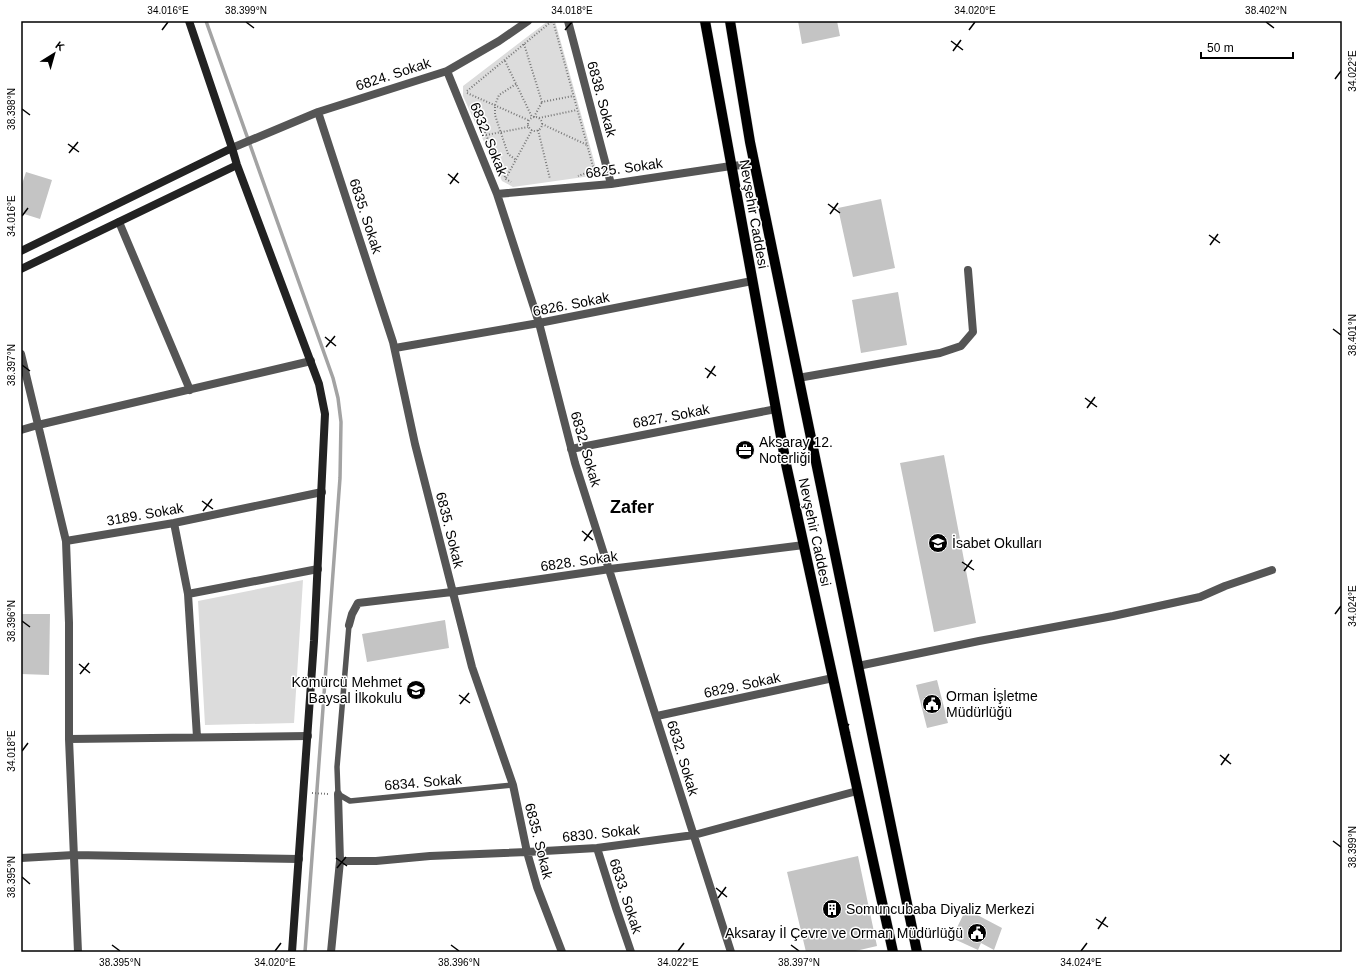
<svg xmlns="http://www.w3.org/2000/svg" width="1363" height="973" font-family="Arial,sans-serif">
	<rect width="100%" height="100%" fill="#fff"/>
	<path fill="#dcdcdc" d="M548 21H555L598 175 513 187 502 181 463 96V86Z
		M303 580 294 723 205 725 198 601Z"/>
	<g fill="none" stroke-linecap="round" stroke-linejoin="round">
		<path stroke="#a3a3a3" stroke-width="3.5" d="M206 21 333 378 338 398 341 422 340 478 305 952"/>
	</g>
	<path fill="#c4c4c4" d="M798 21H837L840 36 802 44Z
		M26 172 52 180 40 219 21 213V187Z
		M881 199 895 268 853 277 838 208Z
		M898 292 907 345 861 353 852 300Z
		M944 455 976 623 934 632 900 463Z
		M21 614H50L49 675 21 674Z
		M445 620 449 648 367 662 362 634Z
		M937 680 948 723 927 728 916 685Z
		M858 856 877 946 851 952H806L787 872Z
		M966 909 1002 928 994 950 981 943 978 950 952 938Z"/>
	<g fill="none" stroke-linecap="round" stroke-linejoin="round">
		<defs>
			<path id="primary" d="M705 21 786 464 893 952
				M730 21 750 142 917 952"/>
		</defs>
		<use href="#primary" stroke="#dbdbdb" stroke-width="11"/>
		<path stroke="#777" stroke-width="2" stroke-dasharray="1 2" stroke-linecap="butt" d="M553 21 594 170 578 176
			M524 44 542 102 573 96
			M505 61 532 117
			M516 84 499 95 495 105V115L508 154 516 160
			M467 91 552 21
			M467 93 528 120
			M534 117 542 102
			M528 124a7 7 0 1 1 14 0a7 7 0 1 1-14 0Z
			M539 118 577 110
			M481 124 506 179 511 182
			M542 124 587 145
			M538 130 550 179
			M486 135 528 127
			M506 178 532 130
			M312 793 328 794"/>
		<path stroke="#555" stroke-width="5.5" d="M349 625 337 767 338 794 350 801 513 785"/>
		<path stroke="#555" stroke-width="8" d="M568 21 611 184
			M447 71 497 194 539 323 575 463 731 952
			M318 112 393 342 415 444 472 667 513 785 527 852 537 887 562 952
			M232 148 318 112 447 71 499 41 528 21
			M497 194 611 184 731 166 755 164
			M119 222 190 390
			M395 348 539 323 752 281
			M21 354 66 541 69 623V739L78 952
			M798 378 940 353 961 346 973 332 968 270
			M21 430 38 425 311 361
			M571 449 776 409
			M174 523 188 594 197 737
			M66 541 174 523 322 492
			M188 594 318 569
			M349 625 352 614 358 603 452 592 610 569 804 545
			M858 666 979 641 1113 616 1200 597 1225 586 1272 570
			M657 716 833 678
			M69 739 308 736
			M597 848 616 908 631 952
			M21 858 74 855 299 859
			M340 861H376L430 856 527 852 597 848 694 835 857 791
			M331 952 340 861 338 794"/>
		<path stroke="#222" stroke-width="8" d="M189 21 232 148 237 165 319 384 325 414 314 641 292 952
			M21 251 232 148
			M21 269 237 165"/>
		<use href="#primary" stroke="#000" stroke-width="10"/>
	</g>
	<path fill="none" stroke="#000" stroke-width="1.5" d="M246 22 254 28M1266 22 1274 28M162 30 168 22M565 30 572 22M969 30 975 22M951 41 963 50M953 51 961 40M1335 79 1341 71M22 109 30 115M68 144 79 152M69 153 78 142M448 174 459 183M450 184 458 173M828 204 840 213M830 214 838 203M22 216 28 208M1209 235 1220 243M1210 245 1218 234M1333 329 1341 335M325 337 336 346M326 347 335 336M22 365 30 371M705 368 716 376M707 378 715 366M1085 398 1097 407M1087 408 1095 397M202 501 213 509M203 511 212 499M582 531 593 540M584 541 592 530M962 562 974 570M964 571 972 560M1335 614 1341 606M22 621 30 627M79 664 90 673M80 674 89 663M459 695 470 703M460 704 469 693M839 725 850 733M841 735 849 724M22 751 28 743M1220 755 1231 764M1221 765 1229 754M1333 841 1341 847M336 858 347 866M337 868 346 857M22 877 30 884M716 888 727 897M718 898 726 887M1096 919 1108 927M1098 929 1106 917M112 945 120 951M451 945 459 951M791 945 799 951M275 951 281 943M678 951 684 943M1081 951 1087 943"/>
	<defs>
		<symbol id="office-disc" viewBox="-11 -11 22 22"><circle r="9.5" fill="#000" stroke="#fff"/><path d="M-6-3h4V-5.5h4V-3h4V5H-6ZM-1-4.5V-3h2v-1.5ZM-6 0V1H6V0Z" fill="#fff"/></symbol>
		<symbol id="school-disc" viewBox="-11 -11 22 22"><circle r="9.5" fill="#000" stroke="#fff"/><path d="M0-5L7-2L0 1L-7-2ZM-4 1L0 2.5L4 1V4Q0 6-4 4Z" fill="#fff"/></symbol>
		<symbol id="civic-disc" viewBox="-11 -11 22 22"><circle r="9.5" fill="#000" stroke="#fff"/><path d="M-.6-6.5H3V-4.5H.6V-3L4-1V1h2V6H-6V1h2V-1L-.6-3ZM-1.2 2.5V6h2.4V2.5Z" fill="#fff"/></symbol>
		<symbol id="building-disc" viewBox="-11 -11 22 22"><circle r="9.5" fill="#000" stroke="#fff"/><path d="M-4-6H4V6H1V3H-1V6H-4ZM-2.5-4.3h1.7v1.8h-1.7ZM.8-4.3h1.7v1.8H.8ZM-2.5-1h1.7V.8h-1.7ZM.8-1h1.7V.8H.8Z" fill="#fff"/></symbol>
	</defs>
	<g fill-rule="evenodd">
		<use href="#office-disc" x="734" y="439" width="22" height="22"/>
		<use href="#school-disc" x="927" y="532" width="22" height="22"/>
		<use href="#school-disc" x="405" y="679" width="22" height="22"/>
		<use href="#civic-disc" x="921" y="693" width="22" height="22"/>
		<use href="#building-disc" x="821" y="898" width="22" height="22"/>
		<use href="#civic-disc" x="966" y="922" width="22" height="22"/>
	</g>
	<g text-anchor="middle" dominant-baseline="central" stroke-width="3" stroke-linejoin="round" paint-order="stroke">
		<g font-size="14" fill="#000" stroke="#fff">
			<text transform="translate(393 74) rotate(-18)">6824. Sokak</text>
			<text transform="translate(602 99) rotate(75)">6838. Sokak</text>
			<text transform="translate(489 139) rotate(68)">6832. Sokak</text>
			<text transform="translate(624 168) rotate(-8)">6825. Sokak</text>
			<text transform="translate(754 214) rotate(80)">Nevşehir Caddesi</text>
			<text transform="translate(366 216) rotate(72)">6835. Sokak</text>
			<text transform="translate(571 304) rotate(-11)">6826. Sokak</text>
			<text transform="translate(671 416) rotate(-11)">6827. Sokak</text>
			<text transform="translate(586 449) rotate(74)">6832. Sokak</text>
			<text transform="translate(145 514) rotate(-10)">3189. Sokak</text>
			<text transform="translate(450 530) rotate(76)">6835. Sokak</text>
			<text transform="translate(815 532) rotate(78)">Nevşehir Caddesi</text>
			<text transform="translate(579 561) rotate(-8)">6828. Sokak</text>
			<text transform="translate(742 685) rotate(-12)">6829. Sokak</text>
			<text transform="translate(683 758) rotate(73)">6832. Sokak</text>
			<text transform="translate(423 782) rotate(-5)">6834. Sokak</text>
			<text transform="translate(601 833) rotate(-6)">6830. Sokak</text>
			<text transform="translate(539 841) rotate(76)">6835. Sokak</text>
			<text transform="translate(626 896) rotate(72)">6833. Sokak</text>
		</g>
		<g font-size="14" fill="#000" stroke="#fff" text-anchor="start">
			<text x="759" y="442">Aksaray 12.<tspan x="759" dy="16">Noterliği</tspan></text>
			<text x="952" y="543">İsabet Okulları</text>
			<text x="402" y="682" text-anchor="end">Kömürcü Mehmet<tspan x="402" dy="16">Baysal İlkokulu</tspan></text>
			<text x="946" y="696">Orman İşletme<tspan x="946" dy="16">Müdürlüğü</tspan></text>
			<text x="846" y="909">Somuncubaba Diyaliz Merkezi</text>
			<text x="963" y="933" text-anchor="end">Aksaray İl Çevre ve Orman Müdürlüğü</text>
		</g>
		<g font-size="18" font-weight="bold" fill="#000" stroke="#fff">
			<text x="632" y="507">Zafer</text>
		</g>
	</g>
	<rect width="1363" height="973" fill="none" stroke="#ffffff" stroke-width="44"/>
	<g transform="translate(54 54) rotate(37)" stroke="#ffffff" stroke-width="3" paint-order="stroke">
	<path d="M0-3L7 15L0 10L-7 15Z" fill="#000000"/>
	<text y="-6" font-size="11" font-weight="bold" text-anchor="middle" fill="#000000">K</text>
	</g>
	<path d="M1201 52v6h92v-6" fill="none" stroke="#000000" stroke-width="2"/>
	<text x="1207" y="52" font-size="12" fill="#000000" stroke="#ffffff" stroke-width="3" paint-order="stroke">50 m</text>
	<rect x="22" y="22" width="1319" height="929" fill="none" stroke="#000" stroke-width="1.5"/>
	<g font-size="10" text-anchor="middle" fill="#000">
		<text x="168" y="14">34.016°E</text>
		<text x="246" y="14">38.399°N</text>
		<text x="572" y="14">34.018°E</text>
		<text x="975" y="14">34.020°E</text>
		<text x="1266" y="14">38.402°N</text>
		<text transform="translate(1352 71) rotate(-90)" y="4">34.022°E</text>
		<text transform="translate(11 109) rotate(-90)" y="4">38.398°N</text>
		<text transform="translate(11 216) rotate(-90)" y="4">34.016°E</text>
		<text transform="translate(1352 335) rotate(-90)" y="4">38.401°N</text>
		<text transform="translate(11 365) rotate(-90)" y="4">38.397°N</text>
		<text transform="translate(1352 606) rotate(-90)" y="4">34.024°E</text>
		<text transform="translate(11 621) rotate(-90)" y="4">38.396°N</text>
		<text transform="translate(11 751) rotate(-90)" y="4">34.018°E</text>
		<text transform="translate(1352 847) rotate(-90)" y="4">38.399°N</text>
		<text transform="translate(11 877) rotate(-90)" y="4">38.395°N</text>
		<text x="120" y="966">38.395°N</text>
		<text x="275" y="966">34.020°E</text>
		<text x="459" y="966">38.396°N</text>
		<text x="678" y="966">34.022°E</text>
		<text x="799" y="966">38.397°N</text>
		<text x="1081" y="966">34.024°E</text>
	</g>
</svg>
